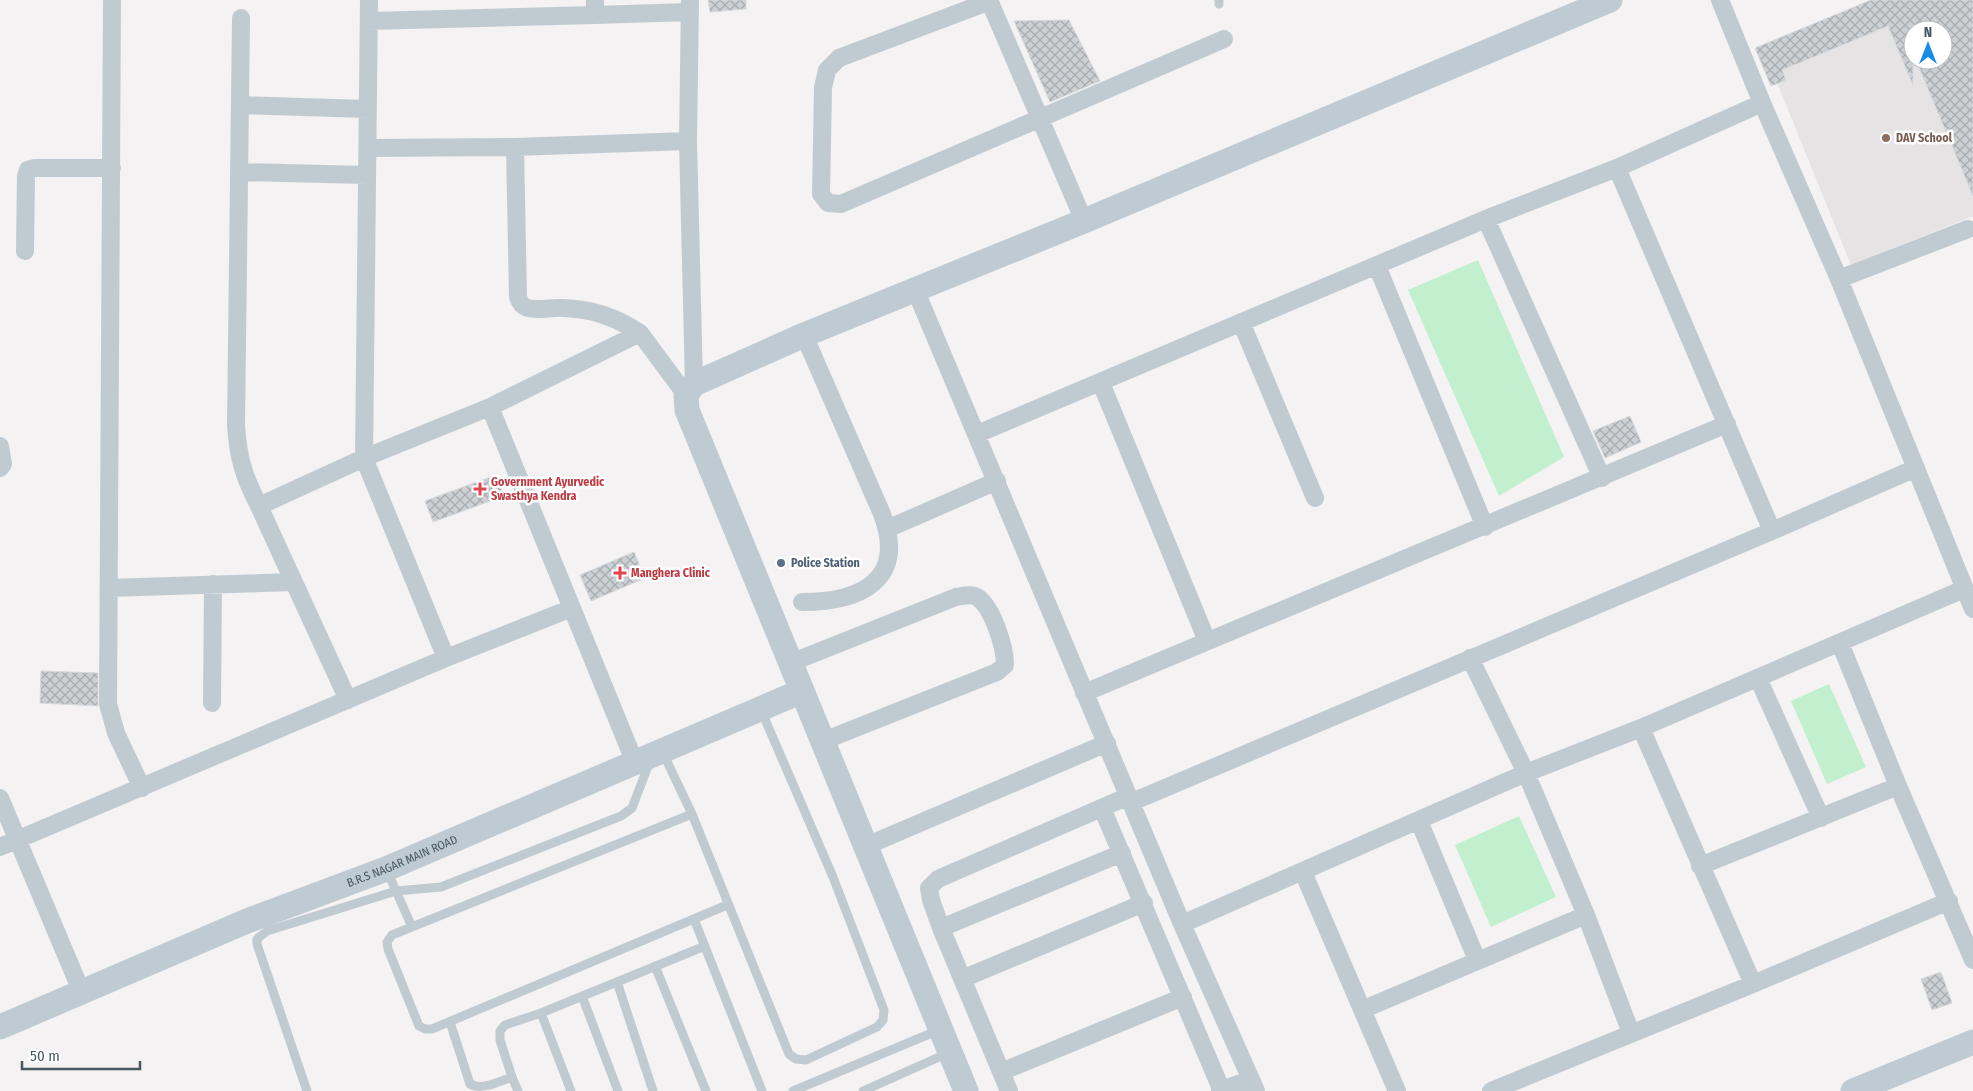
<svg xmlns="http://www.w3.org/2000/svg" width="1973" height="1091" font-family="'Fira Sans Condensed',sans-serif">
	<defs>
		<pattern id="building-cross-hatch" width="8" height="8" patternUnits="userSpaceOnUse" patternTransform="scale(1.25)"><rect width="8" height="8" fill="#ccd0d4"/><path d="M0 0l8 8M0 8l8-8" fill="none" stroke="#a8acaf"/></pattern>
	</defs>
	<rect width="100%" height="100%" fill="#f4f2f2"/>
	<path fill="#e5e3e4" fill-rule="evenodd" d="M1973 0V216L1851 265 1765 53ZM1913 30H1943V60H1913Z"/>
	<path fill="#c2f0ce" d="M1478 260 1564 457 1499 496 1408 290Z
		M1829 684 1866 767 1827 784 1791 701Z
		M1519 816 1556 897 1491 927 1455 845Z"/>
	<path fill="url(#building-cross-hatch)" stroke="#d6d9dd" d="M708 0H746V9L710 12Z
		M1871 0H1973V196L1916 60H1943V30H1913V85L1888 26 1782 70 1786 80 1771 86 1755 48Z
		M1069 20 1100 81 1050 102 1014 21Z
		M1630 416 1641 442 1605 458 1593 431Z
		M496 475 504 496 433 522 425 501Z
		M634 552 645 578 591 601 580 575Z
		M41 671 98 673V706L40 703Z
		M1941 972 1952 1003 1932 1010 1921 979Z"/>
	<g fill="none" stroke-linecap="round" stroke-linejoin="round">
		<path stroke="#c0cbd1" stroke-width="9" d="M1219 0V4
			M663 753 692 814 789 1054 796 1059 806 1060 877 1027 883 1020 884 1010 833 877 761 710
			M692 814 392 935 387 942 388 949 419 1026 425 1029H432L727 905
			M387 871 396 891 441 887 621 816 632 808 650 761
			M694 919 762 1091
			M655 966 706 1091
			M617 982 653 1091
			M582 996 618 1091
			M541 1013 571 1091
			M450 1022 470 1084C482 1091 500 1081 512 1077L518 1091
			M512 1077 500 1040V1031L505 1025 541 1013 705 946
			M307 1091 257 944V939L267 931 396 891 412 927
			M793 1091 939 1030
			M863 1091 948 1053"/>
		<path stroke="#c0cbd1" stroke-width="18" d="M112 0 108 704 116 733 142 788
			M369 0 364 458 446 658
			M690 0 688 141 694 384
			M989 0 1084 221
			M1720 0 1762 103 1839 279 1973 609
			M990 1 839 58 827 70 823 88 821 194 828 203 841 204 1224 39
			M595 15 689 12
			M241 18 236 425C238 458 244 477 259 506L364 458 490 407
			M369 21 595 15V0
			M240 105 367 109
			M515 147 518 297C520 303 522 306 528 308 538 311 553 307 563 308 593 309 615 317 640 333
			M368 148 515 147 688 141
			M1617 168 1772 531
			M240 172 367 175
			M1486 219 1602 478
			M25 251 26 176 28 170 35 168H112
			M1377 266 1485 527
			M1839 279 1968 229
			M915 289 1182 924 1256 1091
			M1241 322 1315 498
			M1101 383 1207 641
			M977 434 1486 219 1617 168 1762 103
			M0 446 3 464 0 468
			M259 506 348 700
			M887 529 997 481
			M109 588 294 582
			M802 602C861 602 907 580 882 514L804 335
			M1840 643 1898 786 1973 960
			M1470 658 1526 773 1586 915
			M790 663 956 597C962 596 970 594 975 596 992 604 1005 647 1005 665L997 672 823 741
			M1758 678 1821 818
			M1084 693 1727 424
			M212 703 213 584
			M1641 728 1753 984
			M635 763 490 407 640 333 686 395
			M0 798 82 993
			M1132 802 1772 531 1916 468
			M1102 808 1222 1091
			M1419 821 1477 960
			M866 846 1107 743
			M0 847 446 658 572 608
			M1700 866 1898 786
			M1303 872 1397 1091
			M1182 924 1526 773 1641 728 1964 589
			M941 928 1122 853
			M962 979 1144 903
			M1364 1009 1586 915 1631 1033
			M1001 1072 1183 997
			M1009 1091 941 928 931 900 929 888 938 879 1129 796
			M1220 1091 1251 1079
			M1491 1091 1753 984 1949 901"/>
		<g stroke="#becbd3" stroke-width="25">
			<path id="s1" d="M0 1027 247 921 386 869 802 691"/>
			<path d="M966 1091 687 410 686 395 694 384 804 335 1084 221 1610 0"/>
			<path d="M1853 1091 1973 1042"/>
		</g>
	</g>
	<circle fill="#8d6e63" stroke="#fff" stroke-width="2" cx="1886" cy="138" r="5"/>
	<g fill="#e0444e" stroke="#fff" stroke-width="2">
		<path d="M477.5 481.5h5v5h5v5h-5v5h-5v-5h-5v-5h5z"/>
		<path d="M617.5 565.5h5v5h5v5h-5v5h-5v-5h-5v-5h5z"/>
	</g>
	<circle fill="#5c6f8a" stroke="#fff" stroke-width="2" cx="781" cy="563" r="5"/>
	<g text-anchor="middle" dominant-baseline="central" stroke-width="5" stroke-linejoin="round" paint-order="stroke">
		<g font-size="12" font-weight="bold" fill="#785e54" stroke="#fff" text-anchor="start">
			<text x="1896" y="138">DAV School</text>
		</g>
		<g font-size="12" font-weight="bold" fill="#be3a42" stroke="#fff" text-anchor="start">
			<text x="491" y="482">Government Ayurvedic<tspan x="491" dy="14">Swasthya Kendra</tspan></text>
			<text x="631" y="573">Manghera Clinic</text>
		</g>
		<g font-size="12" font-weight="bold" fill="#4e5e75" stroke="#fff" text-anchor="start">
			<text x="791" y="563">Police Station</text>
		</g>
		<g font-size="12" fill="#495860" stroke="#fff">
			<text stroke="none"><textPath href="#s1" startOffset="435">B.R.S NAGAR MAIN ROAD</textPath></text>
		</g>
	</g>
	<g transform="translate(1928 45)"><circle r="24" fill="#ffffff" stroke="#b6bcbf"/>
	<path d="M0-4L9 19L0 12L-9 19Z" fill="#1a8ce6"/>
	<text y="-8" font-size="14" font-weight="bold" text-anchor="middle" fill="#495860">N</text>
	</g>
	<path d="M22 1061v8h118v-8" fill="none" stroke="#495860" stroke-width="2.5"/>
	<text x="30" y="1061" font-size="15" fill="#495860" stroke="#ffffff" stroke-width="4" paint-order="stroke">50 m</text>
</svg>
